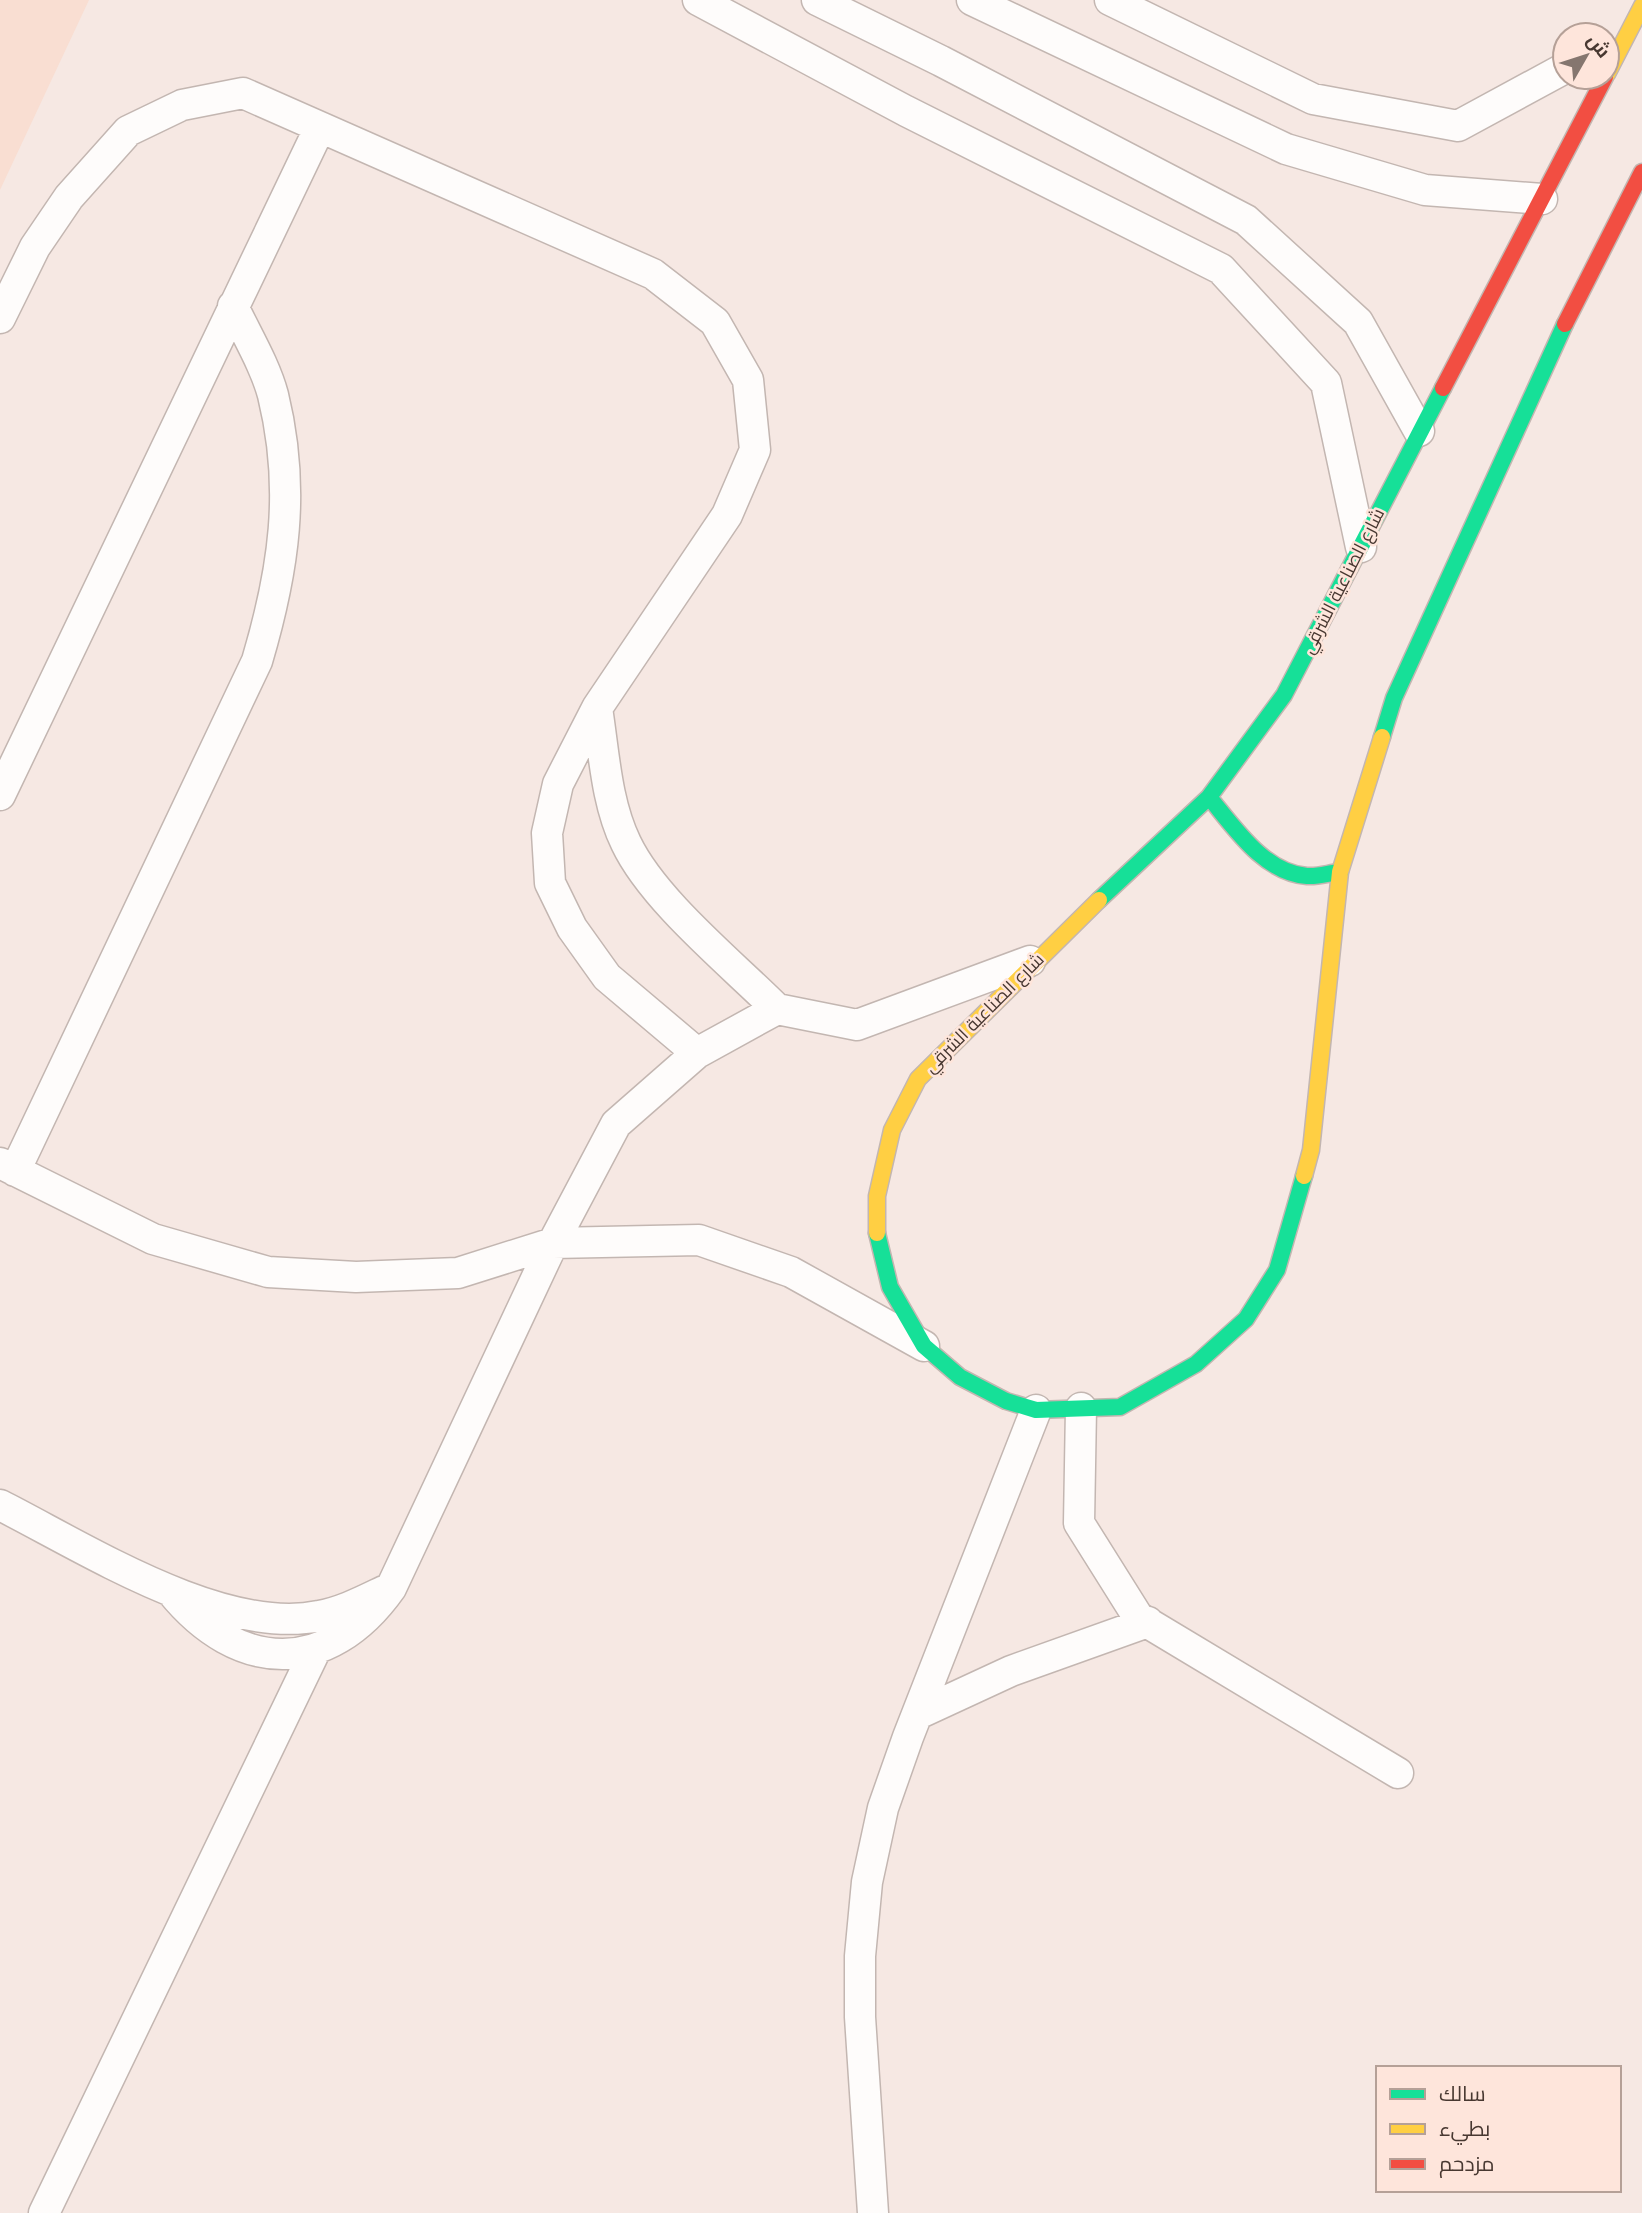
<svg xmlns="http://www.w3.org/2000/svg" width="1642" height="2213" font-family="Arial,Cairo,sans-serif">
	<rect width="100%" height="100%" fill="#f6e8e3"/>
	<path fill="#f9ded2" d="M0 0H89L0 190Z"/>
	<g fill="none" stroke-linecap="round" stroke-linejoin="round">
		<defs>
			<path id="lane" d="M698 0 906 111 1221 269 1326 383 1361 547
				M817 0 941 61 1246 220 1358 322 1419 431
				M972 0 1286 149 1425 190 1542 199
				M1110 0 1313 99 1458 126 1565 68
				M0 318 35 247 69 197 128 131 182 105 243 93 653 274 715 322 748 380 755 450 727 515 597 708C604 752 606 802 626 843 653 900 731 963 777 1009
				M597 708 558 784 547 833 550 883 572 928 607 977 697 1053
				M0 795 320 127
				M0 1163 153 1239 268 1272 356 1277 458 1273 553 1243 699 1240 791 1272 924 1346
				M15 1171 257 661C284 570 296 489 273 395 265 365 246 334 233 306
				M1081 1408 1079 1523 1138 1617 1398 1773
				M0 1505C85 1548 222 1636 319 1616 342 1612 363 1601 384 1591
				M171 1591C238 1674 328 1677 391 1588L553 1243 616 1124 697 1053 777 1009 857 1025 1030 961
				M918 1714 1011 1671 1148 1622
				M44 2213 316 1649
				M873 2213 860 2017V1956L867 1882 883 1808 908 1737 1036 1410"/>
			<path id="fast" d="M1382 737 1394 698 1565 324
				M1209 797C1234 827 1264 873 1307 876 1318 877 1329 873 1340 872
				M1099 900 1209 797 1284 695 1443 388
				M877 1233 890 1287 924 1346 960 1377 1006 1401 1036 1410 1120 1407 1196 1364 1246 1319 1277 1270 1304 1176"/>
			<path id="slow" d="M1607 74 1642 6
				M1304 1176 1311 1150 1340 872 1382 737
				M877 1233V1196L892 1130 918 1079 1099 900"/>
			<path id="jam" d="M1565 324 1642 172
				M1443 388 1605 77"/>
		</defs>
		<use href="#lane" stroke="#c3b6b1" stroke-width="33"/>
		<use href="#fast" stroke="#c3b6b1" stroke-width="19"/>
		<use href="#slow" stroke="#c3b6b1" stroke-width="19"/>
		<use href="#jam" stroke="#c3b6b1" stroke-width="19"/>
		<use href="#lane" stroke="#fefcfb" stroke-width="30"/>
		<use href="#fast" stroke="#16e098" stroke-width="16"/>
		<use href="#slow" stroke="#ffcf43" stroke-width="16"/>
		<use href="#jam" stroke="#f24e42" stroke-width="16"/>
	</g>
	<g text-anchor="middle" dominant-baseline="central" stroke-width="5" stroke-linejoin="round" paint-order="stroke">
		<g font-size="18" fill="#483831" stroke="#fee5db">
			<text transform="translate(1343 581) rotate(-63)">شارع الصناعية الشرقي</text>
			<text transform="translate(984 1013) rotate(-45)">شارع الصناعية الشرقي</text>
		</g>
	</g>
	<rect x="1376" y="2066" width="245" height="126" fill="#fee5db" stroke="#b5a097" stroke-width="2"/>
	<rect x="1390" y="2089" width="35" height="10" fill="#16e098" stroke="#b5a097" stroke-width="2"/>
	<text x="1439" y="2101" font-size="21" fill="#483831">سالك</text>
	<rect x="1390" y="2124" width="35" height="10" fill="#ffcf43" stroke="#b5a097" stroke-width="2"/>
	<text x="1439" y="2136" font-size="21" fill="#483831">بطيء</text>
	<rect x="1390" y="2159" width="35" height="10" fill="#f24e42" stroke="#b5a097" stroke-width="2"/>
	<text x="1439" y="2171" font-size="21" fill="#483831">مزدحم</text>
	<g transform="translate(1586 56) rotate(51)"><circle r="33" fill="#fee5db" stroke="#b5a097" stroke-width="2"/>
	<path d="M0-5L12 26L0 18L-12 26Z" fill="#85766f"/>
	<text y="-10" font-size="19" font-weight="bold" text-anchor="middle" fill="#483831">ش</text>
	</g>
</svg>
